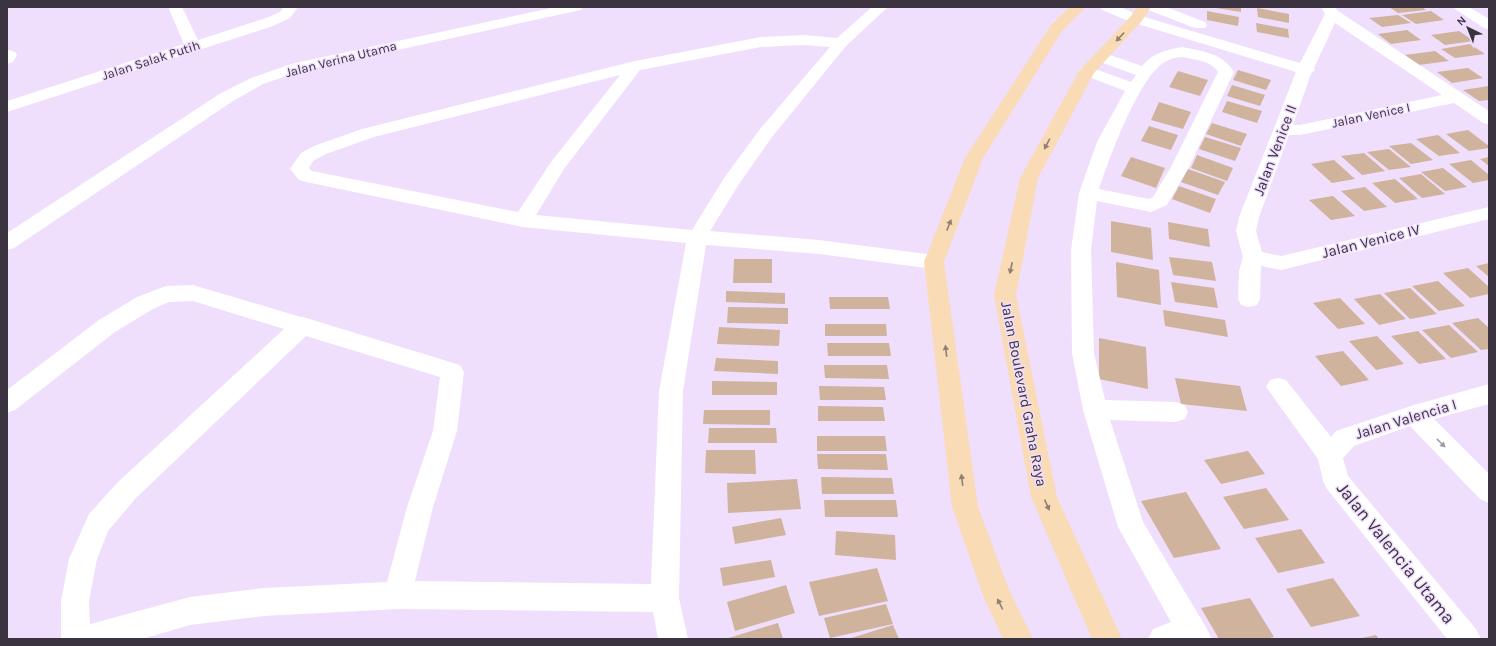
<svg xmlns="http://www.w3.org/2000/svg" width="1496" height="646" font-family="Karla,sans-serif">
	<rect width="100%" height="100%" fill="#f0defd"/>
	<path fill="#cfb39c" d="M1216 7H1241V12L1216 8Z
		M1389 7H1422L1426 10 1398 13Z
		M1257 8 1289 14V23L1258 17Z
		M1207 11 1239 17 1238 26 1207 20Z
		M1431 11 1444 20 1416 24 1402 15Z
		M1398 15 1411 23 1382 27 1369 18Z
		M1256 23 1288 29 1289 38 1257 32Z
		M1407 30 1421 40 1391 44 1378 34Z
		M1459 31 1474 41 1445 45 1431 35Z
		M1470 44 1485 54 1455 58 1441 49Z
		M1435 51 1449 61 1419 65 1405 55Z
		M1468 68 1483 78 1452 83 1437 72Z
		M1238 70 1271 80 1266 90 1233 80Z
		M1178 71 1208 80 1200 96 1169 87Z
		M1232 85 1265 95 1260 106 1227 96Z
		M1489 86V100L1479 101 1463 90Z
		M1227 101 1262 111 1257 123 1222 112Z
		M1159 102 1191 112 1183 129 1151 120Z
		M1212 123 1247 134 1241 146 1206 134Z
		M1149 126 1178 135 1171 150 1141 141Z
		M1468 130 1489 146V148L1469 151 1446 134Z
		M1438 135 1460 153 1439 156 1416 139Z
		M1205 137 1241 148 1235 161 1199 149Z
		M1411 143 1433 160 1411 164 1389 146Z
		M1389 149 1411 167 1389 170 1367 152Z
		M1364 153 1385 171 1362 175 1341 156Z
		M1197 155 1233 168 1227 181 1191 168Z
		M1131 157 1165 168 1156 188 1121 176Z
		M1489 157V166L1480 159Z
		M1334 160 1355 179 1332 183 1311 164Z
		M1471 160 1489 175V180L1473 183 1449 164Z
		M1443 168 1467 187 1445 191 1421 172Z
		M1188 169 1225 182 1218 195 1181 182Z
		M1421 174 1445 194 1422 198 1399 178Z
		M1395 179 1418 199 1395 203 1372 183Z
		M1179 186 1216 199 1210 213 1172 199Z
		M1365 187 1387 207 1364 211 1341 191Z
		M1333 196 1355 216 1331 220 1309 200Z
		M1111 221 1151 228 1153 260 1111 252Z
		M1168 222 1208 229 1210 247 1169 239Z
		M1169 257 1212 262 1216 281 1173 275Z
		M734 259H772V283H733Z
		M1116 262 1159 270 1161 305 1117 297Z
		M1489 263V277L1476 266Z
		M1468 268 1489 287V294L1470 298 1443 273Z
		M1438 281 1465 306 1439 311 1412 286Z
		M1171 282 1214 288 1218 308 1175 302Z
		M1410 288 1437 314 1410 319 1384 293Z
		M726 291 785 293V304L726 302Z
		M1380 294 1406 319 1379 325 1354 299Z
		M829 297H888L890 309H830Z
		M1340 298 1365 324 1338 329 1313 303Z
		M728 307 788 308V324L727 323Z
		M1163 310 1225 320 1228 337 1165 326Z
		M1478 318 1489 328V349L1481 350 1452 323Z
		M825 324H886L887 336H825Z
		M1449 325 1478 352 1451 358 1422 330Z
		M719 327 780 330 779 346 717 344Z
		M1418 331 1446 359 1419 364 1391 336Z
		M1377 336 1404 364 1376 370 1349 341Z
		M1099 338 1146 347 1148 389 1099 379Z
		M827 343H889L891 356H828Z
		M1343 351 1369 380 1341 386 1315 356Z
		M716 358 778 361V374L714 371Z
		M824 365H887L889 379 825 378Z
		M1175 378 1240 386 1247 411 1181 404Z
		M712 381 777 382V395H712Z
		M819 386 884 387 886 400H820Z
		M818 406 883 407 885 421H818Z
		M704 410H770V425L703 424Z
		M709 428H776L777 443H708Z
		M817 436H885L887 451H817Z
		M706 450H755L756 474 705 473Z
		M1248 451 1265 474 1221 484 1204 460Z
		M817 454H886L888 470 818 469Z
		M821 477 892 478 894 494H822Z
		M797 479 801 509 728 513 727 483Z
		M1266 488 1289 520 1244 529 1223 497Z
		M1186 492 1221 549 1174 558 1141 501Z
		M824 500H896L898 517H825Z
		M781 518 786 535 735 544 732 527Z
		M1301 529 1325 563 1278 573 1255 538Z
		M836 531 895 535 896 560 835 555Z
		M771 560 775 577 723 586 720 568Z
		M877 568 888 601 819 616 809 582Z
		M1333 578 1360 616 1311 627 1286 589Z
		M786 585 795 613 735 631 727 602Z
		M1250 598 1274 637 1265 639H1219L1201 608Z
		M886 604 893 624 830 638 824 618Z
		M778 623 783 639H725Z
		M893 625 899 639H848Z
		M1376 635 1379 639H1362V638Z"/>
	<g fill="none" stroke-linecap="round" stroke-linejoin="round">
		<path fill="#fff" fill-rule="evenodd" d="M168 7H182L198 40 269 17 280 12 284 7H298L290 18 273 26 7 112V101L184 44Z
			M556 7H583L581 10 576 11 301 71 263 84 233 101 14 248 7 250V233L221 93 251 78 291 64Z
			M872 7H888L846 46 772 137 739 184 710 231 819 240 934 255 941 257 944 262 941 267 934 269 819 254 706 245 683 391 679 598 688 639H658L653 612 398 609 264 616 190 625 142 639H61V601L69 559 89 514 118 482 284 329 193 301 169 302 153 309 115 332 15 410 7 413V390L99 320 137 297 166 286 193 285 301 317H303L460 365 464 372 457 431 433 507 415 581 651 584 659 391 686 243 523 227 306 182 299 180 290 169 301 153 314 146 362 129 635 61 761 37 804 35 837 38ZM804 45 830 47 760 129 724 178 692 230 536 215 564 169 640 70 761 47ZM620 75 551 162 518 212 312 171 309 168 313 161 326 154 374 137ZM306 336 440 377 433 431 407 507 387 582 264 588 190 597 90 624 89 601 97 559 108 531 136 498Z
			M1100 7H1120L1141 16 1300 63 1325 14 1321 7H1335L1338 11 1489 111V124L1483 123 1454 103 1300 135H1289L1259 217 1256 231 1262 252 1281 256 1489 207V219L1281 270 1261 266 1260 299 1257 305 1249 307 1241 305 1238 299 1239 271 1243 257 1236 231 1239 217 1296 72 1131 22 1102 10ZM1335 23 1442 95 1300 125H1293L1311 74 1315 70 1314 68Z
			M1146 7H1166L1205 22 1207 25 1205 28H1195L1148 10Z
			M1452 7H1469L1489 19V29L1484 28Z
			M1182 47C1202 51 1223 53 1234 72L1189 167 1167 205 1151 212 1097 201 1091 250 1094 353 1105 400 1176 402 1185 405 1188 412 1185 419 1176 422 1110 420 1143 522 1207 629 1212 639H1148L1153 629 1171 622 1118 527 1083 410 1072 353 1071 250 1079 193 1097 142 1125 91 1081 74 1079 71 1081 68 1087 66 1131 82 1136 75 1095 60 1093 57 1095 54H1107L1142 66C1153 53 1165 50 1182 47ZM1182 57C1193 59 1212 61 1218 72L1171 167 1153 197 1149 199 1099 189C1109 159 1137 82 1162 64 1168 59 1174 58 1182 57Z
			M9 50 15 52 17 55 13 62 7 64V51Z
			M1278 378 1286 380 1331 437 1336 431 1414 405 1489 384V404L1434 419 1489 474V503L1480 499 1410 426 1354 446 1343 458 1348 476 1476 629 1481 639H1447L1327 489 1323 481 1318 459 1266 387 1270 380Z"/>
		<path fill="#f9dbb5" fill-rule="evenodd" d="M1070 7H1086L1062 31 983 158 944 262 978 507 1010 592 1033 639H1003L984 598 952 507 924 262 965 158 1051 25Z
			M1137 7H1151L1141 22 1094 73 1038 178 1016 295 1057 497 1122 639H1092L1031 497 994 295 1020 178 1079 71 1131 16Z"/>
	</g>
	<defs><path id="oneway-solid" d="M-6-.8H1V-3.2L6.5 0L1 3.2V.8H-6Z"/></defs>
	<g fill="#907f75">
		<use href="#oneway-solid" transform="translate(1120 37) rotate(133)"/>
		<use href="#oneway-solid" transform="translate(1047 144) rotate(118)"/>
		<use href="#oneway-solid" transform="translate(949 225) rotate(-69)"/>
		<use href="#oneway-solid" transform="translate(1011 268) rotate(102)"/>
		<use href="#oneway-solid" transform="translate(946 351) rotate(-97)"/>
		<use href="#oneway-solid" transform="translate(962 480) rotate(-97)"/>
		<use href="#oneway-solid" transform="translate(1047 505) rotate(66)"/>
		<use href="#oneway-solid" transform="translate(1000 604) rotate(-116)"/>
	</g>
	<use fill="#9d9aa0" href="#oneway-solid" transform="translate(1441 443) rotate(45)"/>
	<g text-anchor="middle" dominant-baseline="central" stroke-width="3" stroke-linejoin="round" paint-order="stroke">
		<g font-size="13" fill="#3b3440" stroke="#f0defd">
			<text transform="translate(341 59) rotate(-14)">Jalan Verina Utama</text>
			<text transform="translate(151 60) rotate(-18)">Jalan Salak Putih</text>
			<text transform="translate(1371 115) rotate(-12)">Jalan Venice I</text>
		</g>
		<g font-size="15" fill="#3b3440" stroke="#f0defd">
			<text transform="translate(1275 150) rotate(-69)">Jalan Venice II</text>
			<text transform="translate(1371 241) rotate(-14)">Jalan Venice IV</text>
			<text transform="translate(1024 394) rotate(79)">Jalan Boulevard Graha Raya</text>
			<text transform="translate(1406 419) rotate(-17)">Jalan Valencia I</text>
		</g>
		<g font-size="18" fill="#3b3440" stroke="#f0defd">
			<text transform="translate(1396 553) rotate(51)">Jalan Valencia Utama</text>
		</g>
	</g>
	<rect width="1496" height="646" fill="none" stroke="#3b3440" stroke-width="16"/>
	<g transform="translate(1468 28) rotate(317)" stroke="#f0defd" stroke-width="3" paint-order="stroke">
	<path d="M0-3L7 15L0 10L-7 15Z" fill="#3b3440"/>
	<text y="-6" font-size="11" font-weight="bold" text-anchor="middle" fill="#3b3440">N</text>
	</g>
</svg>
